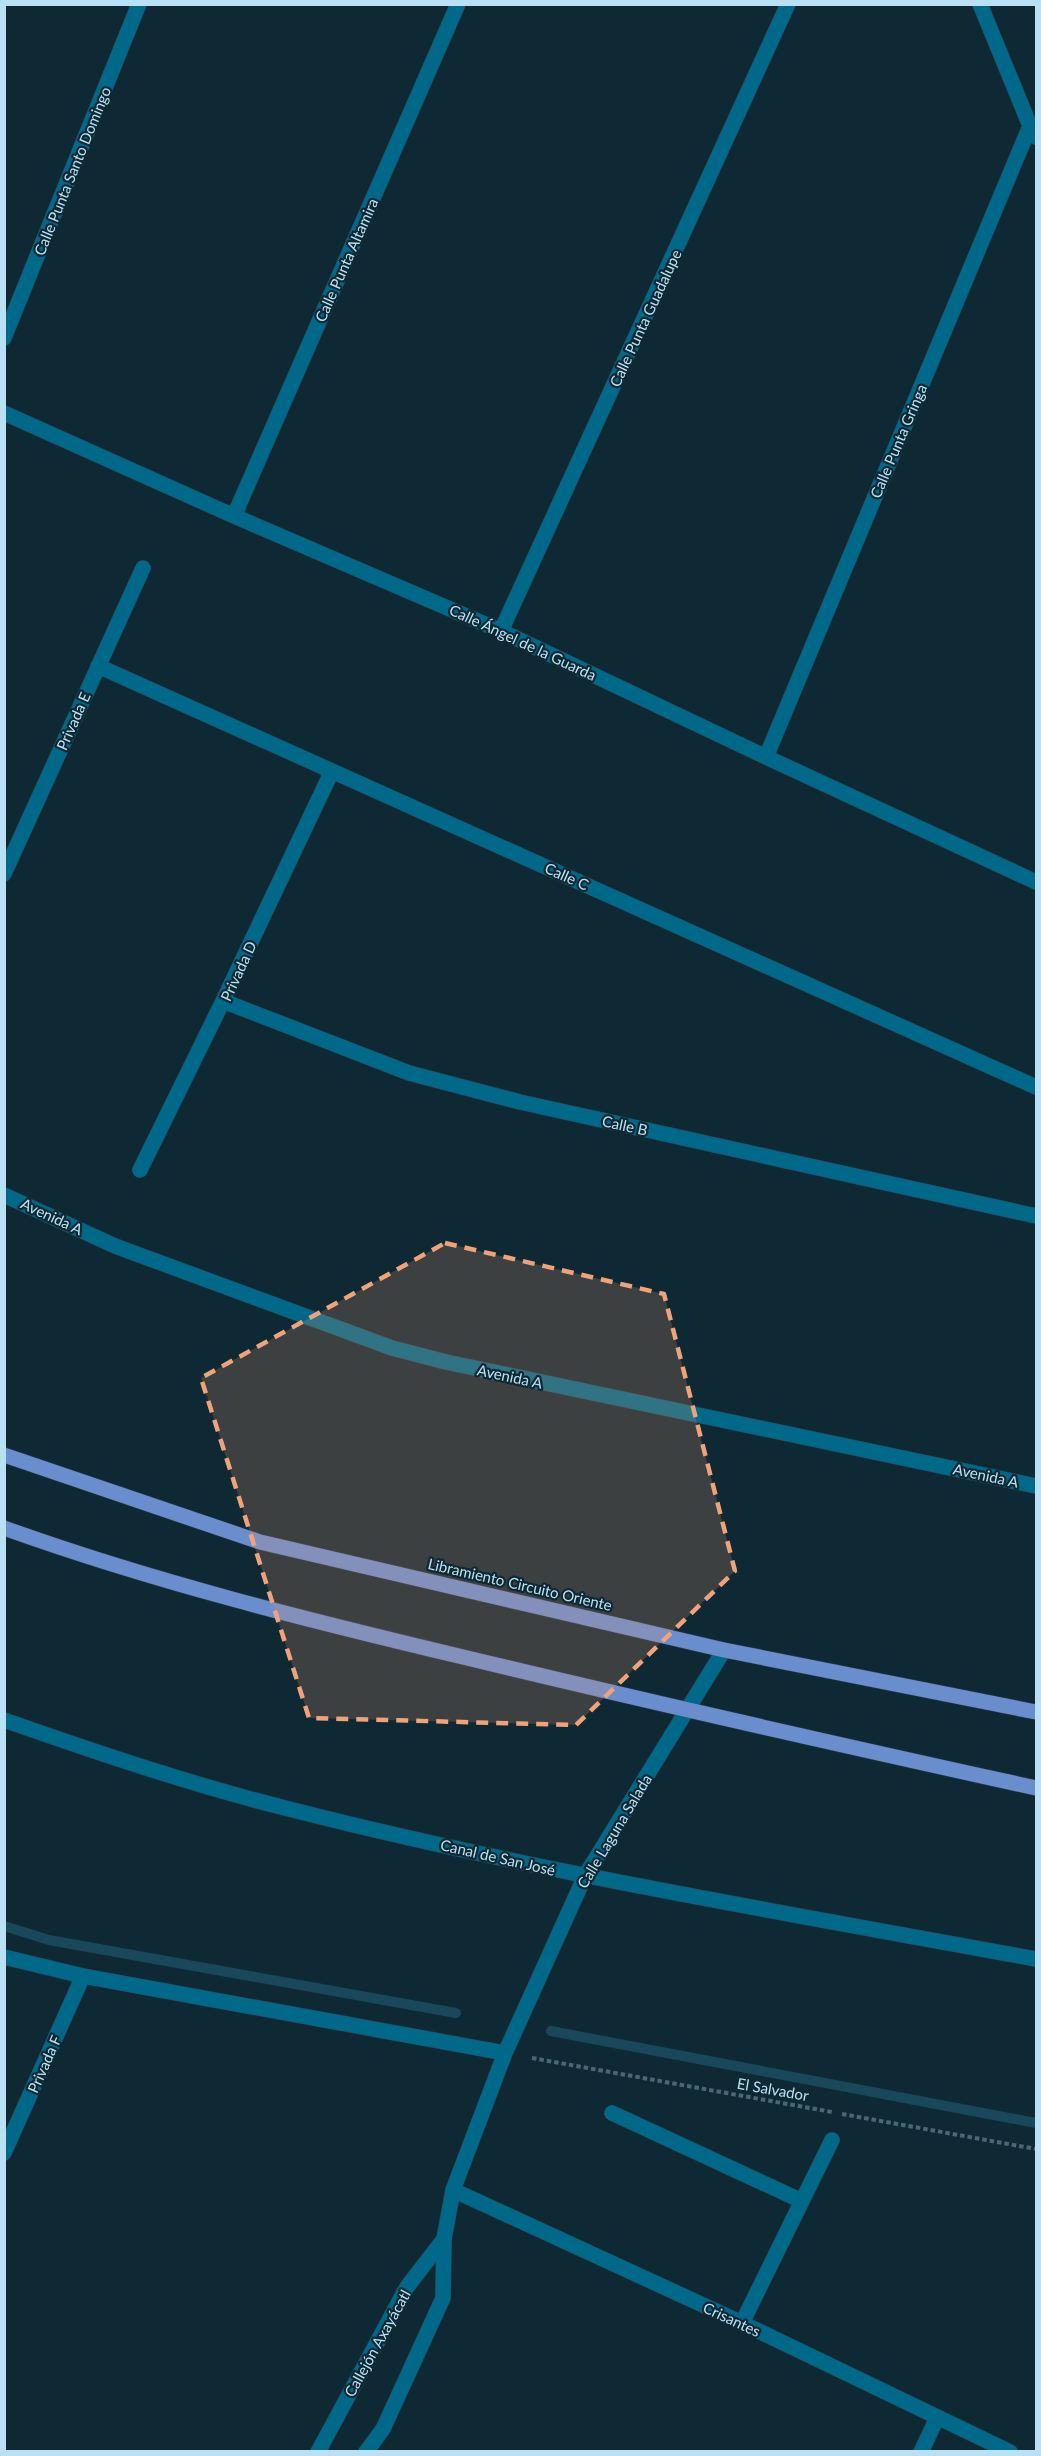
<svg xmlns="http://www.w3.org/2000/svg" width="1041" height="2456" font-family="Lato,sans-serif">
	<rect width="100%" height="100%" fill="#0f2934"/>
	<g fill="none" stroke-linecap="round" stroke-linejoin="round">
		<path stroke="#19485b" stroke-width="10" d="M4 1926 49 1940 456 2013
			M551 2031 1036 2123"/>
		<defs>
			<path id="minor" d="M980 4 1030 126 1036 137
				M4 338 139 4
				M4 413 234 516 501 631 766 757 1036 882
				M234 516 458 4
				M501 631 788 4
				M98 666 1036 1087
				M766 757 1030 126
				M4 874 143 568
				M223 1001 409 1073 520 1102 1036 1216
				M140 1170 223 1001 332 771
				M4 1195 115 1246 392 1348 446 1362 1036 1486
				M4 1720C98 1753 193 1785 289 1809 536 1872 787 1913 1036 1959
				M4 1957 83 1976 505 2053
				M612 2113 802 2201
				M4 2153 83 1976
				M453 2190 742 2323 1010 2452
				M742 2323 832 2140
				M318 2452 407 2287 444 2239
				M366 2452 383 2429 443 2298 444 2239 453 2190 505 2053 585 1876 724 1650
				M921 2452 937 2418"/>
			<path id="major" d="M4 1455 260 1542 724 1650 1036 1712
				M4 1528C154 1582 308 1620 463 1657 653 1703 845 1746 1036 1788"/>
		</defs>
		<use href="#minor" stroke="#2d4350" stroke-width="16"/>
		<use href="#major" stroke="#2d4350" stroke-width="16"/>
		<path stroke="#496875" stroke-width="4" stroke-dasharray="4.5 3" stroke-linecap="butt" d="M532 2058 832 2112
			M842 2114 1036 2149"/>
		<use href="#minor" stroke="#006889" stroke-width="15"/>
		<use href="#major" stroke="#6a8dce" stroke-width="15"/>
	</g>
	<path fill="#f0a279" fill-opacity="0.2" stroke="#f0a279" stroke-width="4.5" stroke-dasharray="12 8" stroke-linejoin="round" d="M445 1243 664 1294 735 1571 576 1725 309 1718 201 1378Z"/>
	<g text-anchor="middle" dominant-baseline="central" stroke-width="4.5" stroke-linejoin="round" paint-order="stroke">
		<g font-size="15" fill="#bae1f3" stroke="#0f2934">
			<text transform="translate(72 171) rotate(-68)">Calle Punta Santo Domingo</text>
			<text transform="translate(346 260) rotate(-66)">Calle Punta Altamira</text>
			<text transform="translate(645 318) rotate(-65)">Calle Punta Guadalupe</text>
			<text transform="translate(898 441) rotate(-67)">Calle Punta Gringa</text>
			<text transform="translate(523 642) rotate(25)">Calle Ángel de la Guarda</text>
			<text transform="translate(73 721) rotate(-66)">Privada E</text>
			<text transform="translate(567 876) rotate(24)">Calle C</text>
			<text transform="translate(238 971) rotate(-65)">Privada D</text>
			<text transform="translate(625 1125) rotate(12)">Calle B</text>
			<text transform="translate(52 1216) rotate(25)">Avenida A</text>
			<text transform="translate(510 1376) rotate(12)">Avenida A</text>
			<text transform="translate(986 1475) rotate(12)">Avenida A</text>
			<text transform="translate(520 1584) rotate(13)">Libramiento Circuito Oriente</text>
			<text transform="translate(614 1831) rotate(-59)">Calle Laguna Salada</text>
			<text transform="translate(498 1857) rotate(13)">Canal de San José</text>
			<text transform="translate(44 2064) rotate(-66)">Privada F</text>
			<text transform="translate(773 2089) rotate(10)">El Salvador</text>
			<text transform="translate(732 2319) rotate(25)">Crisantes</text>
			<text transform="translate(377 2343) rotate(-61)">Callejón Axayácatl</text>
		</g>
	</g>
	<rect width="1041" height="2456" fill="none" stroke="#bae1f3" stroke-width="12"/>
</svg>
